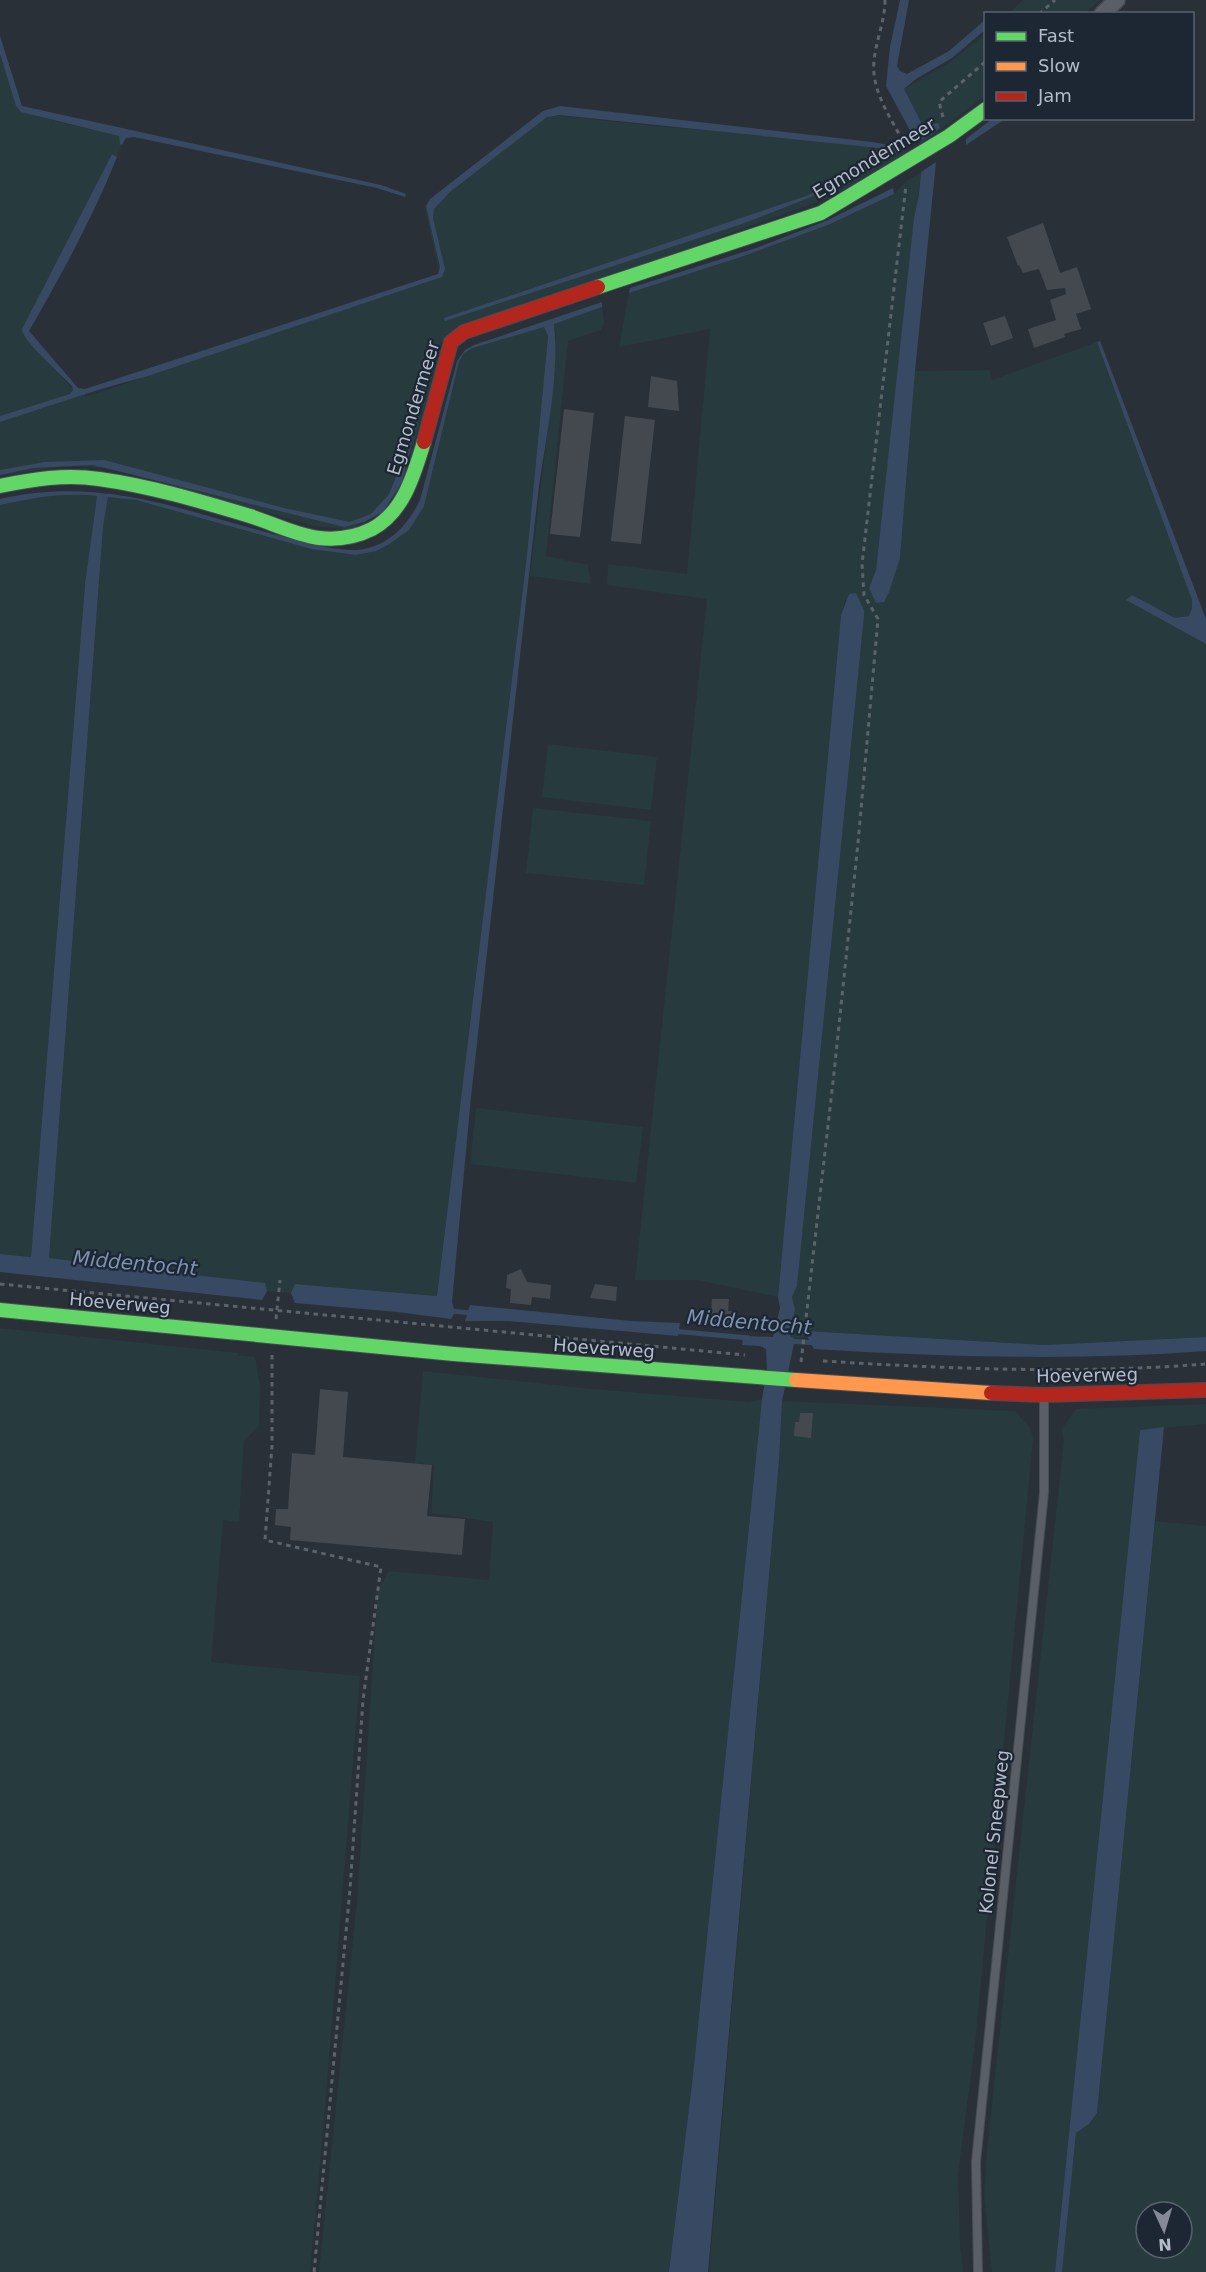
<svg xmlns="http://www.w3.org/2000/svg" width="1206" height="2272" font-family="'DejaVu Sans',sans-serif">
	<rect width="100%" height="100%" fill="#2a3038"/>
	<path fill="#273a3e" fill-rule="evenodd" d="M1023 0H1100L1085 13 1008 14Z
		M985 34V96L920 145 904 89 949 63Z
		M0 54 16 106C47 123 85 126 119 136L120 144 122 145 117 157 112 154 22 329 29 342 50 363 73 390H85V397L440 277 425 207 544 114 655 126 858 142 910 151 866 179 820 201 449 334 437 348 442 350 406 488 351 530 314 526 115 469 70 465 0 476Z
		M921 172 876 570 869 588 900 558 915 371 990 370 992 380 1097 342 1192 600V608L1189 616 1175 618 1132 596 1126 600 1206 644V1337L1045 1345 808 1331 807 1336 795 1339 790 1336 795 1309 792 1297 797 1286 864 616 845 600 841 615 778 1297 697 1280H635L707 599 607 585 608 564 687 574 710 329 619 347 629 293 744 256 828 225 894 194 905 182Z
		M602 307 604 323 601 330 568 341 546 556 588 565 591 584 530 576 551 403 556 337 554 323Z
		M540 327H544L548 336 527 555 437 1296 295 1284 291 1293 267 1291 264 1283 49 1258 103 527 108 496 136 500 311 549 356 555 376 551 388 545 424 506 459 362 464 353 473 348Z
		M70 494 97 496 85 584 31 1257 0 1254V505L41 496Z
		M548 744 657 757 651 810 542 797Z
		M533 808 651 821 644 885 526 873Z
		M476 1108 643 1127 636 1183 470 1164Z
		M0 1328 238 1353V1355L255 1357 260 1386 259 1426 244 1441 239 1522 223 1520 211 1662 360 1676 324 2120 310 2272H0Z
		M423 1371 593 1389 748 1402 762 1399 693 2075 669 2272H319L357 1901 378 1590 389 1571 489 1580 493 1522 431 1513 434 1465 415 1463Z
		M782 1401 1015 1411 1031 1429 1033 1440 975 2044 958 2175 960 2243 963 2272H709L779 1461Z
		M1206 1404V1424L1140 1430 1055 2272H992L984 2194 987 2150 1064 1440 1061 1430 1076 1409Z
		M1155 1521 1206 1526V2272H1062L1076 2133 1089 2124 1097 2113ZM1146 2212H1182V2248H1146Z"/>
	<path fill="#384963" d="M900 0H909L897 66 900 71 907 74 949 51 985 20V30L952 58 916 79 904 89 923 126 938 123 940 128 922 140 913 136 886 86 890 47Z
		M0 36 22 106 381 185 406 194 405 197 377 188 134 137 126 138 122 145 120 144 119 136 21 112 16 106 0 54Z
		M560 106 872 142 900 147V151L853 178 811 197 742 224 445 321 444 318 809 195 887 154 889 149 559 115 547 117 450 192 434 209 433 218 445 269 442 277 145 377C96 389 48 407 0 422V416L70 394 73 390 72 386C62 375 22 341 22 329L112 154 117 157C93 217 62 274 29 331L78 388 85 389 438 274 440 267 426 206 430 199 543 111Z
		M992 119H1005L966 145V139Z
		M936 162 915 371 900 558 889 592 884 602 876 603 869 588 876 570 914 218 919 195 921 172Z
		M893 188 894 194 828 225 744 256 629 293 630 288 756 248 828 220Z
		M602 302V307L554 324C560 375 545 442 538 494L471 1097 452 1302 455 1312 451 1319 397 1312 295 1303 291 1293 295 1284 437 1296 527 555 548 336 544 327 473 348 464 353 459 362 424 506 409 530 388 545 376 551 356 555 311 549 136 500 108 497 103 527 49 1258 265 1283 267 1291 262 1300 0 1272V1254L31 1257 85 584 97 496C64 492 32 498 0 505V499C97 477 173 507 265 532 290 538 339 554 364 549 391 544 409 523 420 500L457 361 465 350 474 345Z
		M1100 341 1206 619V644L1126 600 1132 595 1175 618 1189 616 1192 608V600L1097 342Z
		M431 345 436 348 402 482 383 512 364 522 344 527 93 465 33 468 0 475V470L45 462 104 460 284 508 350 522 371 514 389 494 403 460Z
		M856 593 864 610V616L797 1286 792 1297 795 1309 790 1336 795 1339 782 1401 779 1461 708 2272H669L693 2075 762 1399 767 1370 766 1349 760 1346 742 1345 744 1336 773 1337 780 1308 778 1297 841 615 849 594Z
		M470 1305 631 1321 680 1323 678 1336 508 1321H465Z
		M807 1331 1045 1345 1206 1337V1351C1075 1361 945 1357 814 1349L807 1336Z
		M1164 1427 1097 2113 1089 2124 1076 2133 1062 2272H1055L1140 1430Z"/>
	<g fill="none" stroke-linecap="round" stroke-linejoin="round">
		<path stroke="#384963" stroke-width="5" d="M448 1311 474 1313
			M672 1331 749 1338
			M788 1341 818 1343"/>
	</g>
	<path fill="#444950" d="M1043 223 1060 273 1077 267 1091 309 1076 314 1081 329 1064 334 1065 337 1034 348 1028 329 1056 320 1050 300 1066 294 1065 288 1047 290 1039 269 1023 273 1019 265 1018 266 1007 237Z
		M1005 316 1013 338 991 346 983 323Z
		M651 376 677 381 679 411 648 407Z
		M564 409 594 413 580 537 550 534Z
		M625 416 655 420 641 544 611 541Z
		M521 1269 527 1282 551 1285 550 1299 532 1297 531 1305 510 1303 511 1289 506 1288 507 1275Z
		M595 1284 617 1287 616 1301 590 1298Z
		M712 1299H729L728 1311H732L731 1326 710 1325Z
		M320 1389 348 1392 343 1457 432 1465 427 1516 465 1519 462 1555 290 1540 291 1527 275 1525 276 1509H288L292 1453 315 1455Z
		M800 1413H813L811 1438 794 1436 795 1422H799Z"/>
	<g fill="none" stroke-linecap="round" stroke-linejoin="round">
		<defs>
			<path id="lane" d="M978 2272 976 2162 1044 1493V1396"/>
			<path id="street" d="M1102 14 1117 0"/>
			<path id="fast" d="M598 287 821 213 949 136 986 109
				M0 486C33 479 66 474 99 479 150 486 200 501 250 516 272 523 295 535 319 538 337 540 356 537 372 529 404 512 414 474 424 442
				M0 1310 454 1354 796 1380"/>
			<path id="slow" d="M796 1380 991 1393"/>
			<path id="jam" d="M424 442 451 342 464 332 598 287
				M991 1393 1044 1395 1206 1390"/>
		</defs>
		<use href="#lane" stroke="#484c53" stroke-width="10"/>
		<use href="#street" stroke="#484c53" stroke-width="18"/>
		<use href="#fast" stroke="#484c53" stroke-width="16"/>
		<use href="#slow" stroke="#484c53" stroke-width="16"/>
		<use href="#jam" stroke="#484c53" stroke-width="16"/>
		<path stroke="#5d636a" stroke-width="3" stroke-dasharray="4.5 4.5" stroke-linecap="butt" d="M885 0C885 21 876 40 874 61 871 90 890 117 903 141
			M1039 14 1055 0
			M943 117 939 102 986 61
			M0 1284 745 1355
			M276 1319 280 1280
			M272 1355V1446L265 1540 381 1567 363 1700 350 1889 314 2272
			M823 1361C951 1369 1078 1374 1206 1364
			M801 1362 834 1073 858 843 878 619 864 595 862 564 906 185"/>
		<use href="#lane" stroke="#5a5e66" stroke-width="8"/>
		<use href="#street" stroke="#5a5e66" stroke-width="15"/>
		<use href="#fast" stroke="#63d668" stroke-width="14"/>
		<use href="#slow" stroke="#ff974d" stroke-width="14"/>
		<use href="#jam" stroke="#b3261e" stroke-width="14"/>
	</g>
	<g text-anchor="middle" dominant-baseline="central" stroke-width="4.5" stroke-linejoin="round" paint-order="stroke">
		<g font-size="18" fill="#b4bcc9" stroke="#1d2633">
			<text transform="translate(874 158) rotate(-31)">Egmondermeer</text>
			<text transform="translate(413 408) rotate(-73)">Egmondermeer</text>
			<text transform="translate(120 1303) rotate(5)">Hoeverweg</text>
			<text transform="translate(604 1348) rotate(4)">Hoeverweg</text>
			<text transform="translate(1087 1375) rotate(-1)">Hoeverweg</text>
			<text transform="translate(994 1832) rotate(-84)">Kolonel Sneepweg</text>
		</g>
		<g font-size="20" font-style="italic" fill="#7c92b1" stroke="#1d2633">
			<text transform="translate(135 1263) rotate(5)">Middentocht</text>
			<text transform="translate(749 1322) rotate(5)">Middentocht</text>
		</g>
	</g>
	<rect x="984" y="12" width="210" height="108" fill="#1d2633" stroke="#59626f" stroke-width="1.5"/>
	<rect x="996" y="32" width="30" height="9" fill="#63d668" stroke="#59626f" stroke-width="1.5"/>
	<text x="1038" y="42" font-size="18" fill="#b4bcc9">Fast</text>
	<rect x="996" y="62" width="30" height="9" fill="#ff974d" stroke="#59626f" stroke-width="1.5"/>
	<text x="1038" y="72" font-size="18" fill="#b4bcc9">Slow</text>
	<rect x="996" y="92" width="30" height="9" fill="#b3261e" stroke="#59626f" stroke-width="1.5"/>
	<text x="1038" y="102" font-size="18" fill="#b4bcc9">Jam</text>
	<g transform="translate(1164 2230) rotate(176)"><circle r="28" fill="#1d2633" stroke="#59626f" stroke-width="1.5"/>
	<path d="M0-4.5L10 22L0 15L-10 22Z" fill="#848b96"/>
	<text y="-9" font-size="16" font-weight="bold" text-anchor="middle" fill="#b4bcc9">N</text>
	</g>
</svg>
